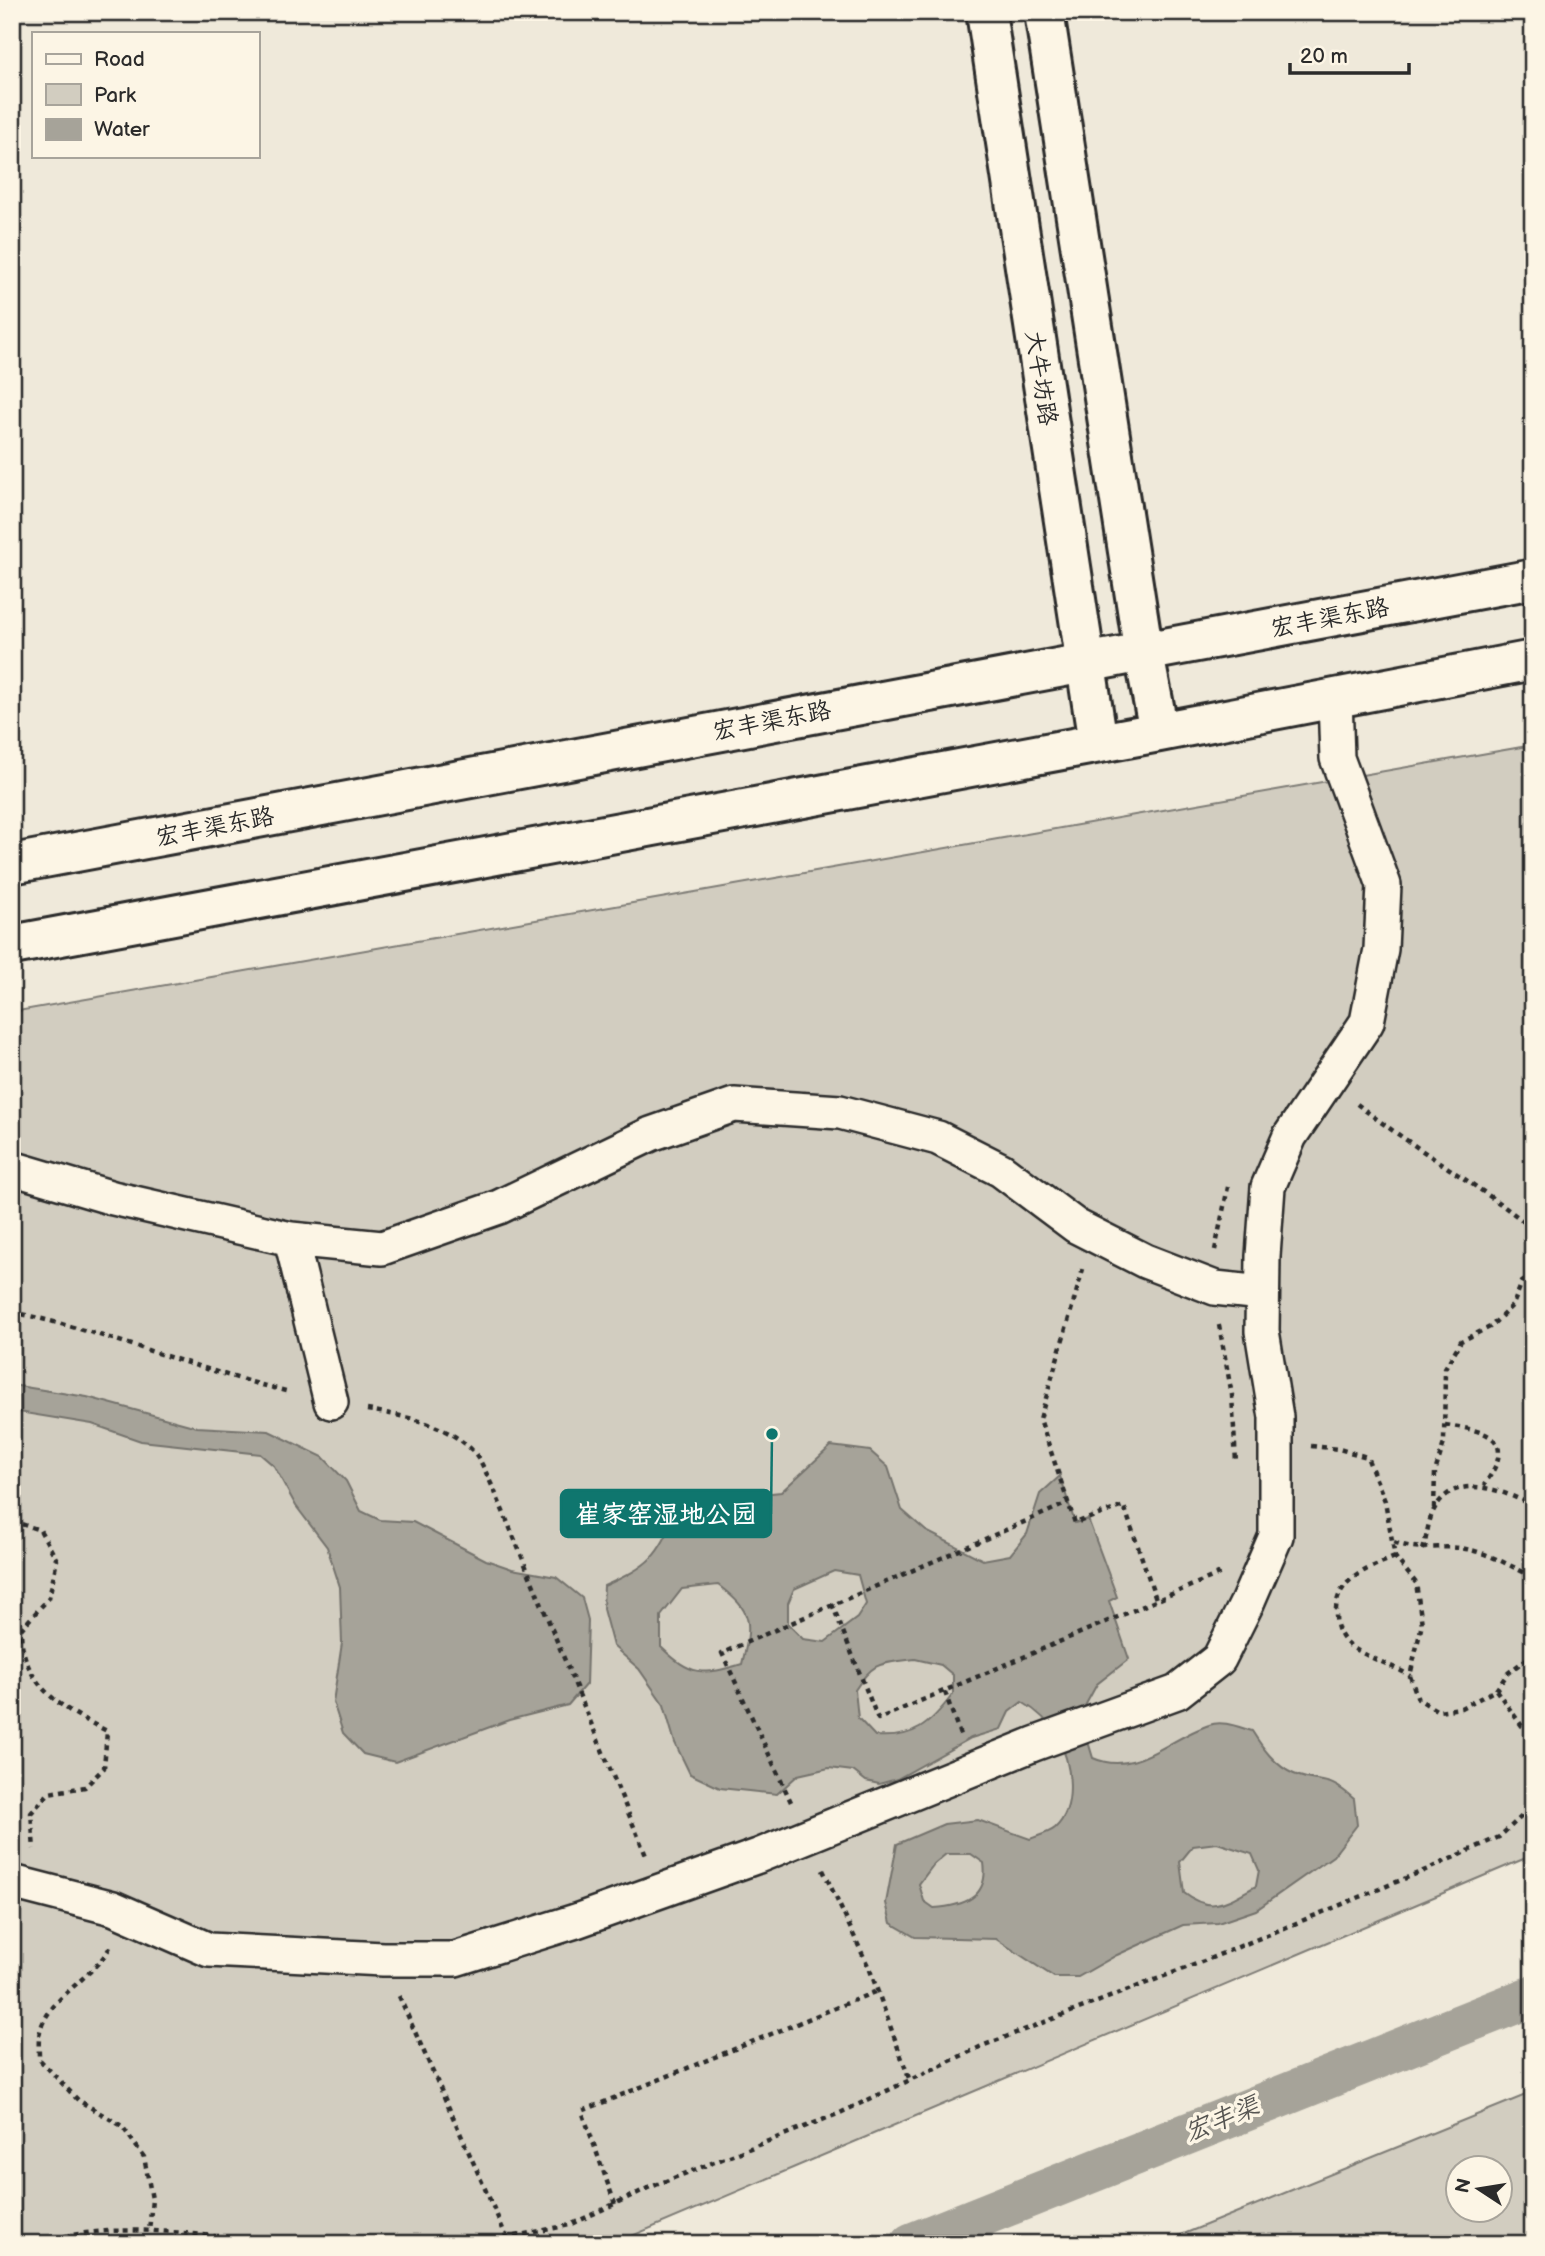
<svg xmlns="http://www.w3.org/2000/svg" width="1545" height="2256" font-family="'Balsamiq Sans','LXGW WenKai TC',sans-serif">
	<rect width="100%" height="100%" fill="#efe9da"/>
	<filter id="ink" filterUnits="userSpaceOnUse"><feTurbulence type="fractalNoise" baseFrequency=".0143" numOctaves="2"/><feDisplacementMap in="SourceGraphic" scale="14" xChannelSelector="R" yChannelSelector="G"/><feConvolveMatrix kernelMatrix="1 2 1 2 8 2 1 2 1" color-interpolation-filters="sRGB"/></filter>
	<g filter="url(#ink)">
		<path fill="#d2cdc0" stroke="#7e7c76" stroke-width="2" fill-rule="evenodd" d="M1533 745V1855L613 2244H12V1012Z
			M1533 2092V2244H1159ZM1500 2168V2210H1458V2168Z"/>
		<path fill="#a6a399" stroke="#75736d" stroke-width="2" fill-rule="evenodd" d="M12 1385 87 1397 197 1427 269 1431 323 1457 346 1481 361 1511 380 1520 413 1522 486 1560 512 1569 556 1577 582 1598 588 1620 586 1684 568 1705 509 1720 395 1762 363 1754 343 1733 333 1702 342 1643 340 1587 327 1547 296 1506 274 1466 260 1454 141 1441 92 1424 12 1411Z
			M831 1446 870 1451 888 1467 902 1510 926 1531 983 1560 1010 1555 1027 1534 1040 1494 1060 1476 1075 1523 1088 1519 1117 1597 1109 1601 1129 1659 1097 1684 1080 1715 1093 1758C1136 1777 1169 1738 1209 1725 1223 1720 1238 1727 1252 1731 1262 1747 1275 1766 1294 1774 1323 1786 1325 1773 1354 1799L1357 1825 1333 1856 1256 1910 1218 1923 1183 1925 1117 1955 1078 1977H1054L996 1939 915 1937 891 1923 886 1903 897 1844 944 1824 978 1820 1030 1839C1037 1836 1049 1833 1055 1828 1078 1807 1071 1761 1057 1736 1049 1722 1036 1710 1022 1702L1009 1712 1001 1729 971 1738 897 1779 879 1784 866 1781 853 1771 829 1768 798 1775 777 1794 720 1788 690 1774 675 1743 664 1705 639 1669 613 1646 603 1609 604 1586C649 1566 661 1556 677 1509L710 1499 781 1492ZM834 1571 858 1575 866 1604 857 1618 825 1642 803 1639 788 1624V1603L794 1589ZM718 1585C754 1612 752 1623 742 1664 703 1676 691 1676 661 1647V1616L682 1589ZM915 1659 941 1665 953 1675V1694C930 1725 914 1739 875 1736L858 1718 855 1690C874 1660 881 1664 915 1659ZM1217 1843 1252 1854 1259 1870 1256 1886C1228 1901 1212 1915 1184 1893L1180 1862 1193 1846ZM946 1854H971L984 1863C989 1898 963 1906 934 1908L924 1901 919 1884 934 1864Z"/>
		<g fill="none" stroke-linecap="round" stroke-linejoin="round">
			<path stroke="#a6a399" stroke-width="42" d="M911 2244 1533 1996"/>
			<defs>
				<path id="street" d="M12 1168 113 1198 291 1239 382 1248 499 1207 651 1134 734 1105 840 1112 938 1138 1001 1170 1076 1226 1145 1261 1215 1288 1262 1293
					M291 1239 331 1402
					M12 1882 113 1908 209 1950 383 1959H455L576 1921 758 1856 1034 1744 1177 1692 1219 1659 1247 1603 1276 1536V1417L1262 1331 1263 1256 1268 1187 1290 1136 1367 1022 1381 949 1384 885 1337 758 1335 698"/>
				<path id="secondary" d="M986 12 1098 743
					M1044 12 1144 654 1159 732
					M12 864 1533 579
					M12 945 1159 732 1533 660"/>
			</defs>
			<use href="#street" stroke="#2b2b2b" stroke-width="38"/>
			<use href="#secondary" stroke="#2b2b2b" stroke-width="44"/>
			<path stroke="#2b2b2b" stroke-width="4.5" stroke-dasharray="5 5" stroke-linecap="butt" d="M1357 1104C1414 1149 1477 1183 1533 1229
				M1215 1250 1228 1187
				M1083 1269 1040 1419 1075 1523 1124 1506 1156 1599
				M12 1312C107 1332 196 1370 290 1392
				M1219 1325 1232 1395 1236 1462
				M367 1410C405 1416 446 1423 474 1452 483 1463 489 1480 495 1492L647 1858
				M1445 1425C1489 1431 1518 1438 1484 1485
				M1311 1446 1339 1449 1367 1457 1385 1501 1395 1557 1416 1583 1422 1624 1410 1676 1418 1699 1438 1711 1461 1708 1496 1690 1508 1673 1533 1654
				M1434 1508 1435 1472 1444 1443 1445 1368 1461 1341 1490 1327 1513 1305 1522 1282 1533 1276
				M12 1521 40 1530 57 1560 49 1598 21 1629C21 1685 62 1709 107 1731L104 1768 85 1787 49 1793 31 1813 34 1849
				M1394 1542C1418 1552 1436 1545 1460 1548 1485 1551 1511 1566 1533 1577
				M1423 1550C1427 1537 1428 1519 1435 1508 1456 1471 1505 1491 1533 1506
				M1395 1557C1367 1569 1334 1579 1336 1615 1336 1627 1340 1636 1348 1644 1358 1654 1395 1666 1410 1676
				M832 1604 878 1719 1221 1573
				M1496 1690 1522 1726 1533 1734
				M945 1692 960 1735
				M791 1802 722 1653 1068 1503
				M823 1870 870 1970 910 2081
				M110 1947C93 1978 49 1997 40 2031 38 2040 39 2050 39 2059L78 2100 122 2126 144 2157 152 2199 149 2232
				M399 1996 507 2238
				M615 2204 582 2111 877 1991
				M35 2244C108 2220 195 2233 269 2244
				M475 2244 570 2225 648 2188 840 2113 982 2046 1204 1961 1428 1869 1499 1837 1533 1806"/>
			<use href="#street" stroke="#fcf5e5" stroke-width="33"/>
			<use href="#secondary" stroke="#fcf5e5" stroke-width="38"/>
		</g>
	</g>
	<g text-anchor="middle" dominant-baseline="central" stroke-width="7" stroke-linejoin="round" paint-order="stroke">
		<g font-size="24" fill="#2b2b2b" stroke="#fcf5e5">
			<text transform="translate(1041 378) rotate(81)">大牛坊路</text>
			<text transform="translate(1330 618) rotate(-11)">宏丰渠东路</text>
			<text transform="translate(772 721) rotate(-11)">宏丰渠东路</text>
			<text transform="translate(215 827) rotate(-11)">宏丰渠东路</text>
		</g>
		<g font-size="26" font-style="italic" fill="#565552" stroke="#fcf5e5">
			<text transform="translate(1222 2120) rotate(-22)">宏丰渠</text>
		</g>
	</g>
	<path fill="none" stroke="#0f766e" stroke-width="2.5" d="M772 1434L771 1514"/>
	<circle fill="#0f766e" stroke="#fcf5e5" stroke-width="2.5" cx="772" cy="1434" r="7"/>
	<rect fill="#0f766e" stroke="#0f766e" stroke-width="2.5" x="561" y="1490" width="210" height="47" rx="7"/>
	<g font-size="26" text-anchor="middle" font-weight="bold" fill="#fff">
		<text x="666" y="1523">崔家窑湿地公园</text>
	</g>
	<rect width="1545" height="2256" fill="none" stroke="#fcf5e5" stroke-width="42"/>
	<rect x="21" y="21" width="1503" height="2214" fill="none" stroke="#2b2b2b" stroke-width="2.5" filter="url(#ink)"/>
	<rect x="32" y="32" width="228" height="126" fill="#fcf5e5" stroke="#a8a49b" stroke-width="2"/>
	<rect x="46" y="54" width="35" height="10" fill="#fcf5e5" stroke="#a8a49b" stroke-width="2"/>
	<text x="94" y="66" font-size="21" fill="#2b2b2b">Road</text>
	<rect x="46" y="84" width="35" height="21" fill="#d2cdc0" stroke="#a8a49b" stroke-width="2"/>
	<text x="94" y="102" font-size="21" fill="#2b2b2b">Park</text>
	<rect x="46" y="119" width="35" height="21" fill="#a6a399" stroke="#a8a49b" stroke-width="2"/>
	<text x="94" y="136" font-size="21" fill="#2b2b2b">Water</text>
	<g transform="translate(1479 2189) rotate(282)"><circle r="33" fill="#fcf5e5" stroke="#a8a49b" stroke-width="2"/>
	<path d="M0-5L12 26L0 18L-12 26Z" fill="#2b2b2b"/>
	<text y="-10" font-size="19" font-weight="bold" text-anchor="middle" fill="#2b2b2b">N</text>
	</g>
	<path d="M1290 63v10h119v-10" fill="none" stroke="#2b2b2b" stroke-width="3.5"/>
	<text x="1300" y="63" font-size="21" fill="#2b2b2b" stroke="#fcf5e5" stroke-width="5" paint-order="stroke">20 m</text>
</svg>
